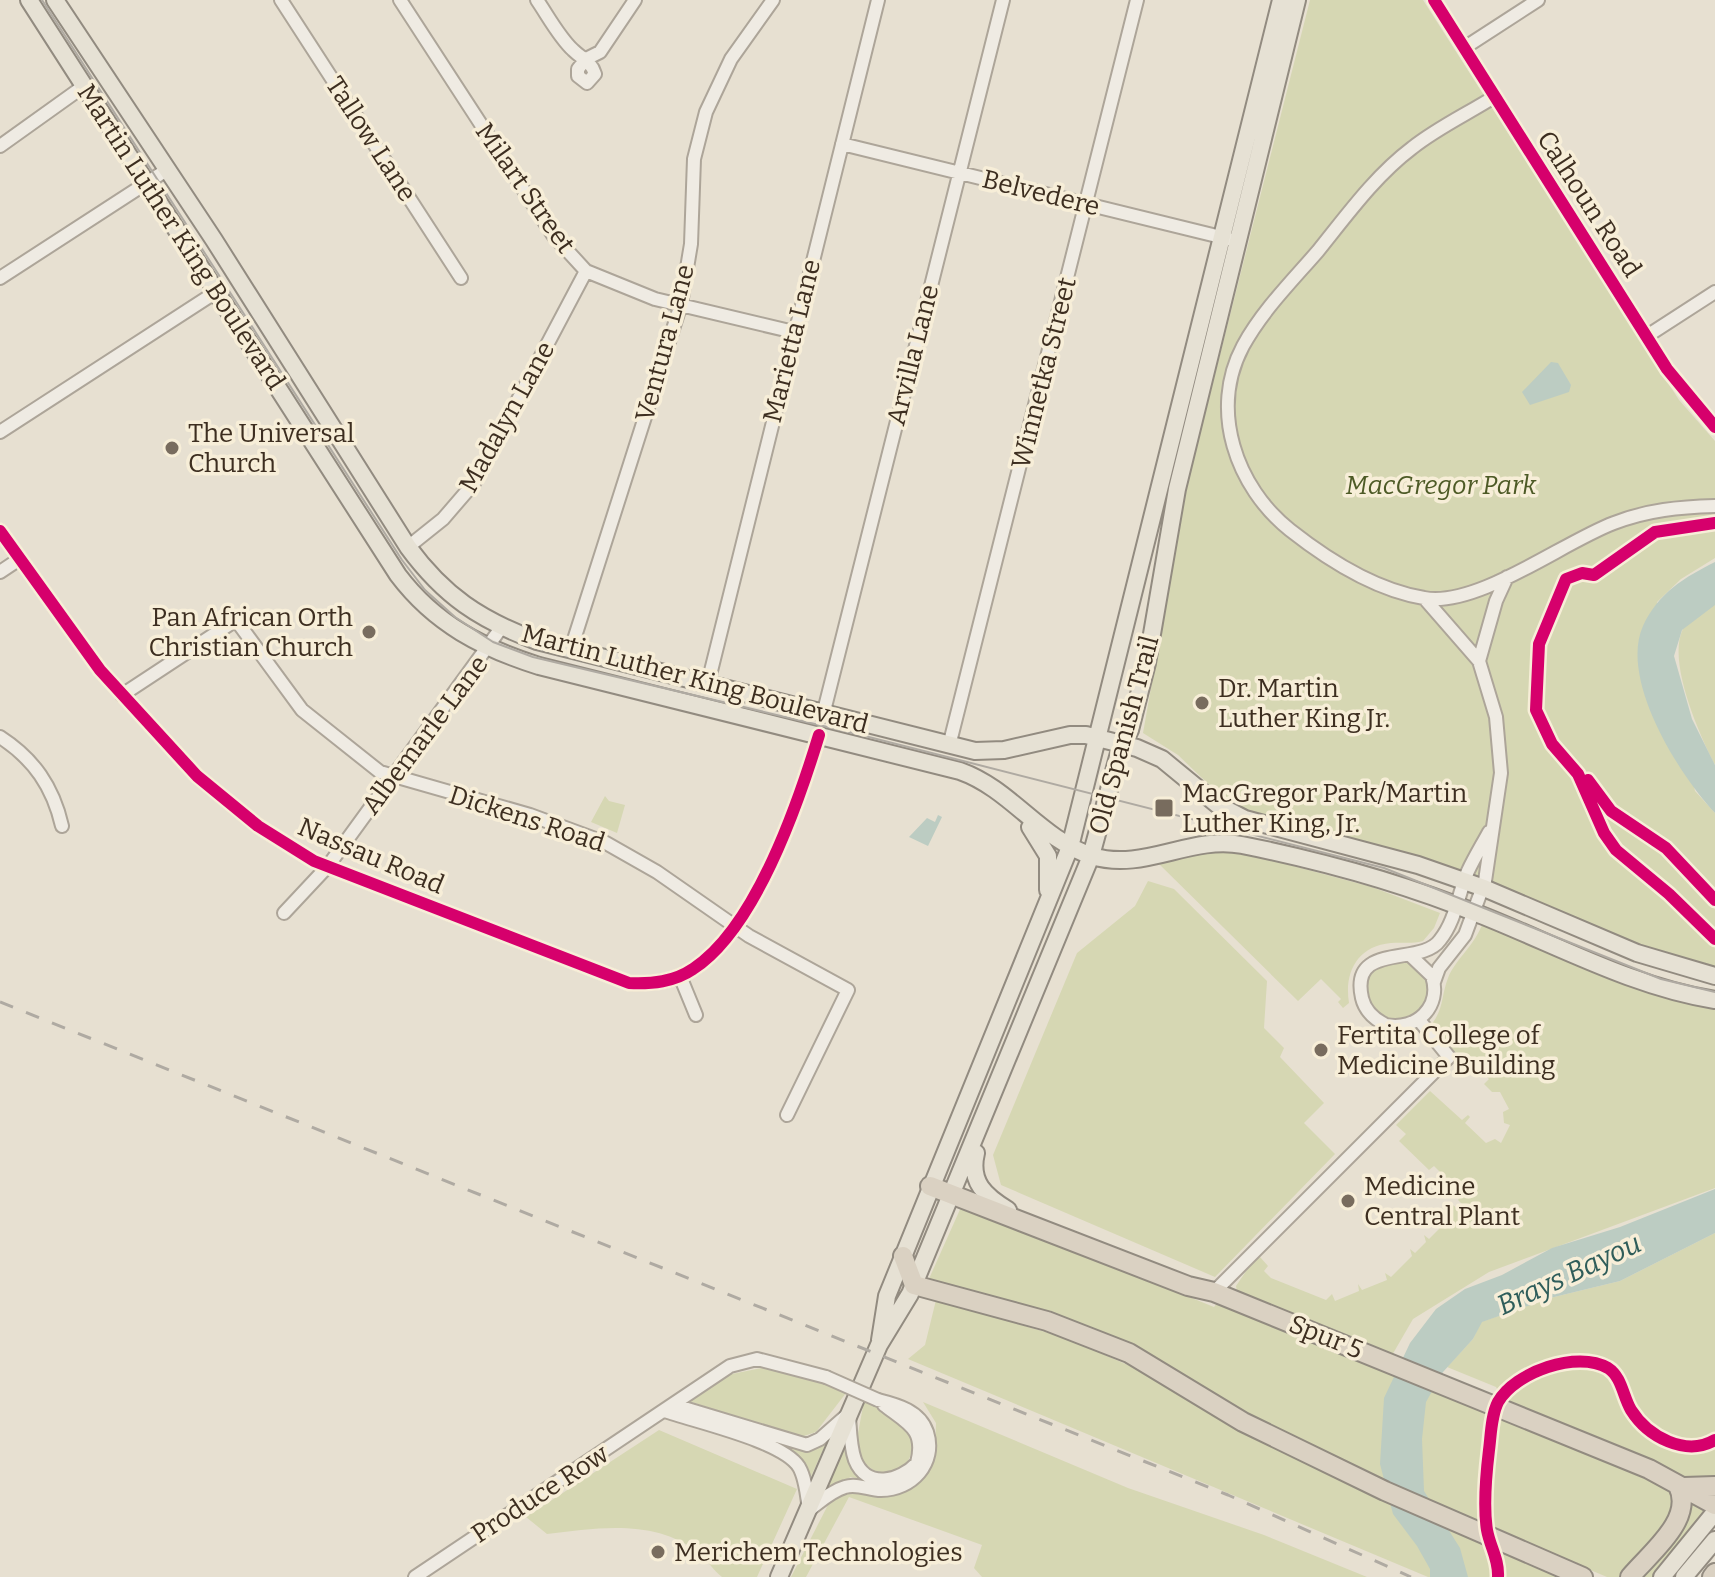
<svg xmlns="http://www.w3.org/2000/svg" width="1715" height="1577" font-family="Bitter,serif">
	<rect width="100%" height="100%" fill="#e7e0d1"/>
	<path fill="#d6d7b3" d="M1310 0H1423L1679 400 1715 441V558L1681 579 1657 602 1695 791 1715 813V968C1637 948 1567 912 1493 882 1415 851 1333 833 1252 813L1227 802 1178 755 1143 733 1187 485Z
		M1715 602V765C1700 736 1668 664 1682 631 1688 617 1703 609 1715 602Z
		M605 796 609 801 625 805 617 833 591 822Z
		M1230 849 1372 887 1440 913 1434 928 1423 941C1412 944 1402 942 1391 943 1357 946 1344 973 1349 1003L1343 1008 1338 1002 1341 999 1321 979 1298 1001 1159 864 1192 854Z
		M1148 881 1174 889 1267 981 1264 1028 1284 1048 1280 1057 1324 1103 1304 1123 1335 1154 1215 1277 1001 1185 993 1155 1077 953 1135 906Z
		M1483 922 1715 1005V1188L1489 1272 1413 1319 1391 1357 1237 1292 1236 1286 1255 1258 1260 1257 1268 1266 1264 1271 1271 1278 1326 1300 1332 1294 1335 1301 1359 1291 1358 1284 1362 1290 1387 1280 1385 1273 1391 1277 1412 1256 1410 1249 1415 1253 1426 1242 1424 1235 1429 1239 1452 1216 1447 1211 1453 1205 1458 1209 1463 1205 1458 1200 1463 1194 1456 1188 1450 1192 1452 1184 1434 1166 1429 1170 1399 1141 1406 1134 1396 1125 1430 1091 1462 1120 1468 1115 1470 1117 1465 1123 1486 1143 1495 1139 1501 1143 1510 1125 1504 1123 1503 1112 1509 1109 1500 1092H1492L1484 1084 1489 1079 1470 1061 1465 1065 1430 1026C1444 1010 1441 996 1448 978 1456 958 1475 946 1483 922Z
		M1366 991a31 31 0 1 1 62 0a31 31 0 1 1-62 0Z
		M962 1205 1214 1307 1219 1301 1665 1484 1680 1504 1625 1577H1607L1397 1489 1244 1414 1150 1359 928 1281Z
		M1715 1233V1481L1691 1483 1505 1403 1496 1387 1447 1367 1473 1339 1481 1322 1550 1298 1620 1281Z
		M936 1300 1066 1338 1162 1380 1566 1577H1428L908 1359 925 1345Z
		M766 1367 811 1378 846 1393 816 1432 798 1438 689 1401 727 1375Z
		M864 1401 893 1416 913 1437C914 1461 903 1472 879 1474L858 1459 856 1444Z
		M923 1402 1128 1488 1264 1535 1367 1577H982L974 1568 982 1545 849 1497 806 1577H791L830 1501 840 1491H903L922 1481 935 1460 936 1423Z
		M659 1430 797 1489 757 1577H722C713 1570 708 1561 700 1554 656 1518 598 1528 547 1534L526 1517Z
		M827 1441 809 1481 804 1464 789 1448 804 1450Z
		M843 1445 848 1461 865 1480 851 1477 826 1488Z
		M1688 1496 1707 1509 1653 1577H1638Z"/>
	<path fill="#bcccc2" d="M1551 362 1558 363 1571 385 1569 392 1530 405 1522 392Z
		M1715 562V605L1682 630 1674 656 1692 719 1715 765V813C1679 775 1619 679 1643 626 1658 593 1685 577 1715 562Z
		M938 815 942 817 928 846 909 837 927 818 935 822Z
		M1715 1189V1233L1620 1281 1550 1298 1482 1322 1473 1339 1443 1372 1426 1402 1422 1439 1424 1491 1460 1548 1468 1577H1430V1569L1417 1546 1393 1514 1380 1464 1384 1398 1410 1343 1436 1309 1465 1289 1502 1275 1552 1248 1620 1227Z"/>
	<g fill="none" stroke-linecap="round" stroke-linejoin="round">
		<defs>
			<path id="minor" d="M281 0 461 278
				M400 0 553 235 586 271 655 299 794 332
				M537 0C548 16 559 37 573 50 582 59 591 61 595 74L587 83 578 76V69L586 59 600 52 635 0
				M1434 0 1667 369 1715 427
				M1464 48 1538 0
				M1494 97C1467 114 1437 128 1412 148 1375 176 1347 215 1318 251 1292 281 1262 311 1243 346 1209 410 1236 487 1290 530 1328 560 1375 590 1424 598 1477 608 1563 542 1614 523 1647 510 1680 507 1715 506
				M842 144 1229 239
				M0 146 84 86
				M0 278 165 171
				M1647 336 1715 292
				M0 432 216 292
				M0 531 100 670 197 776 258 826 314 861 629 983C652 984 674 982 693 969 756 928 798 804 819 735
				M408 547 443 519 474 483 586 271
				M0 572 18 560
				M1425 599 1479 661
				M571 649 681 304 691 244 694 159 706 112 731 59 773 0
				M708 683 878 0
				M122 695 236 620 302 710 380 772 530 815 606 843 657 872 749 936 848 990 787 1115
				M824 711 1003 0
				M0 737C34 759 53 787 62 826
				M949 746 1137 0
				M284 913 328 866 501 628
				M1411 956 1432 976C1442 1007 1416 1031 1386 1025 1374 1019 1365 1011 1362 998 1349 941 1421 967 1440 940 1456 920 1458 894 1468 871 1474 858 1482 845 1489 832
				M680 976 696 1015
				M1434 982 1439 968 1465 935 1485 881 1501 773 1496 717 1479 661 1496 601 1507 577
				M1214 1292 1449 1057 1419 1020
				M674 1405 807 1445 820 1439 846 1416
				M665 1411C696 1422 783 1441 799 1467 806 1479 807 1497 809 1510 820 1502 831 1491 845 1487 857 1483 869 1490 881 1490 912 1490 937 1463 927 1432 920 1411 898 1405 878 1400
				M849 1415C850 1430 850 1446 855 1460 867 1490 900 1481 917 1463 926 1429 907 1423 884 1405
				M415 1577 730 1366 757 1359 826 1377"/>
			<path id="major" d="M29 0 398 575C435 624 482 648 539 666L960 771C1011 789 1040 839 1092 856 1144 872 1190 835 1242 845 1322 861 1405 884 1481 915 1557 945 1633 987 1715 1000
				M55 0 214 240 408 547C444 596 480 620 537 641L975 751 1004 750 1070 735H1086L1137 748 1162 759 1218 805 1245 819 1418 865 1484 888 1637 953 1715 976
				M1030 827 1048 856V890
				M976 1153C969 1182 985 1196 1008 1210
				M880 1340 887 1296 1070 847 1281 0
				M779 1577 879 1345 910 1294 1091 856 1119 753 1130 730 1147 663 1177 489 1297 0
				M1662 1577 1715 1512
				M1684 1577 1715 1540"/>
			<path id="highway" d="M930 1186 1188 1286 1214 1292 1649 1469 1715 1505
				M903 1256 914 1285 1047 1321 1129 1353 1243 1422 1385 1491 1583 1577
				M1684 1487 1715 1486
				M1630 1577C1650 1553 1695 1519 1678 1486
				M1712 1577 1715 1573"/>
		</defs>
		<use href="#minor" stroke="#ada599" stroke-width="16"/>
		<use href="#major" stroke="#928b80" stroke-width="20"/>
		<use href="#highway" stroke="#928b80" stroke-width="22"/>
		<use href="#minor" stroke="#efebe3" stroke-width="12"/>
		<use href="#major" stroke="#e6e1d4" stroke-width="16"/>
		<use href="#highway" stroke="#dad1c2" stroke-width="18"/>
		<path stroke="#afaaa2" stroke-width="2" d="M42 0 402 560 425 590 455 617 493 642 533 657 857 734 1384 868 1661 979 1715 992"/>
		<path stroke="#afaaa2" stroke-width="3" stroke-dasharray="14 14" stroke-linecap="butt" d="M0 1002 1228 1495 1411 1577"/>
		<defs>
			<path id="minor-bridge" d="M826 1377 878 1400"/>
		</defs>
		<use href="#minor-bridge" stroke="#ada599" stroke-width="16" stroke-linecap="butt"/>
		<use href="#minor-bridge" stroke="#efebe3" stroke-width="12"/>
		<defs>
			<path id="cycleway" d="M1434 0 1667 369 1715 427
				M1715 523 1655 532 1594 575 1582 573 1566 579 1539 644 1536 710 1552 744 1578 774 1604 833 1616 850 1669 894 1715 939
				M0 531 100 670 197 776 258 826 314 861 629 983C652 984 674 982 693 969 756 928 798 804 819 735
				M1588 780 1611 811 1666 848 1715 900
				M1498 1577C1499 1559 1490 1547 1487 1530 1483 1505 1486 1475 1489 1450 1491 1435 1491 1416 1498 1402 1515 1372 1577 1350 1608 1368 1622 1377 1623 1397 1631 1410 1648 1437 1686 1457 1715 1440"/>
		</defs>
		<use href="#cycleway" stroke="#f7eed8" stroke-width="17"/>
		<use href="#cycleway" stroke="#d6006c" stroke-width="12"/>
	</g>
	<g fill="#786c5e" stroke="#f7eed8" stroke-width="3">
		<circle cx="172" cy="448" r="8"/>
		<circle cx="369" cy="632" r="8"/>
		<circle cx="1202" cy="703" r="8"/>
		<rect x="1154" y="798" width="20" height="20" rx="4"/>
		<circle cx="1321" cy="1050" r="8"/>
		<circle cx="1348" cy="1201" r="8"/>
		<circle cx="658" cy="1552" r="8"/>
	</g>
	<g text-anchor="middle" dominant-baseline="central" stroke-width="7" stroke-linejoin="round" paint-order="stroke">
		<g font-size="26" fill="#3d2e20" stroke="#f7eed8">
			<text transform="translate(371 139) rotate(57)">Tallow Lane</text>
			<text transform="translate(525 188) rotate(55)">Milart Street</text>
			<text transform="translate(1041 193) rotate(14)">Belvedere</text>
			<text transform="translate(1589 204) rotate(57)">Calhoun Road</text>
			<text transform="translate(181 237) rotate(57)">Martin Luther King Boulevard</text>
			<text transform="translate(792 341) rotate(-76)">Marietta Lane</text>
			<text transform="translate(665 343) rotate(-75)">Ventura Lane</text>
			<text transform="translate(913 355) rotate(-76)">Arvilla Lane</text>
			<text transform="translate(1044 373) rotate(-76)">Winnetka Street</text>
			<text transform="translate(507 417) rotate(-61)">Madalyn Lane</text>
			<text transform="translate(695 679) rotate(15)">Martin Luther King Boulevard</text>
			<text transform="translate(425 735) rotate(-53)">Albemarle Lane</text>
			<text transform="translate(1124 735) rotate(-75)">Old Spanish Trail</text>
			<text transform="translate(527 819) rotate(18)">Dickens Road</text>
			<text transform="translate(371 856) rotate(23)">Nassau Road</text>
			<text transform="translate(1326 1337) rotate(22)">Spur 5</text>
			<text transform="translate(540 1494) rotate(-33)">Produce Row</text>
		</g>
		<g font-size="26" fill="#3d2e20" stroke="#f7eed8" text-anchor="start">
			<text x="188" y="433">The Universal<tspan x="188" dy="30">Church</tspan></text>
			<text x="353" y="617" text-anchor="end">Pan African Orth<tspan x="353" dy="30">Christian Church</tspan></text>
			<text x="1218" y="688">Dr. Martin<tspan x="1218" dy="30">Luther King Jr.</tspan></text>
			<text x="1182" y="793">MacGregor Park/Martin<tspan x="1182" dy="30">Luther King, Jr.</tspan></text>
			<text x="1337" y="1035">Fertita College of<tspan x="1337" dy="30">Medicine Building</tspan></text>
			<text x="1364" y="1186">Medicine<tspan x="1364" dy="30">Central Plant</tspan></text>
			<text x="674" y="1552">Merichem Technologies</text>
		</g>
		<g font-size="26" font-style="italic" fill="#4d5a26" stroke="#f7eed8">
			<text x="1441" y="485">MacGregor Park</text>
		</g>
		<g font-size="28" font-style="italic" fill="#2f5d5a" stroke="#f7eed8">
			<text transform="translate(1569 1274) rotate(-25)">Brays Bayou</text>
		</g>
	</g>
</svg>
